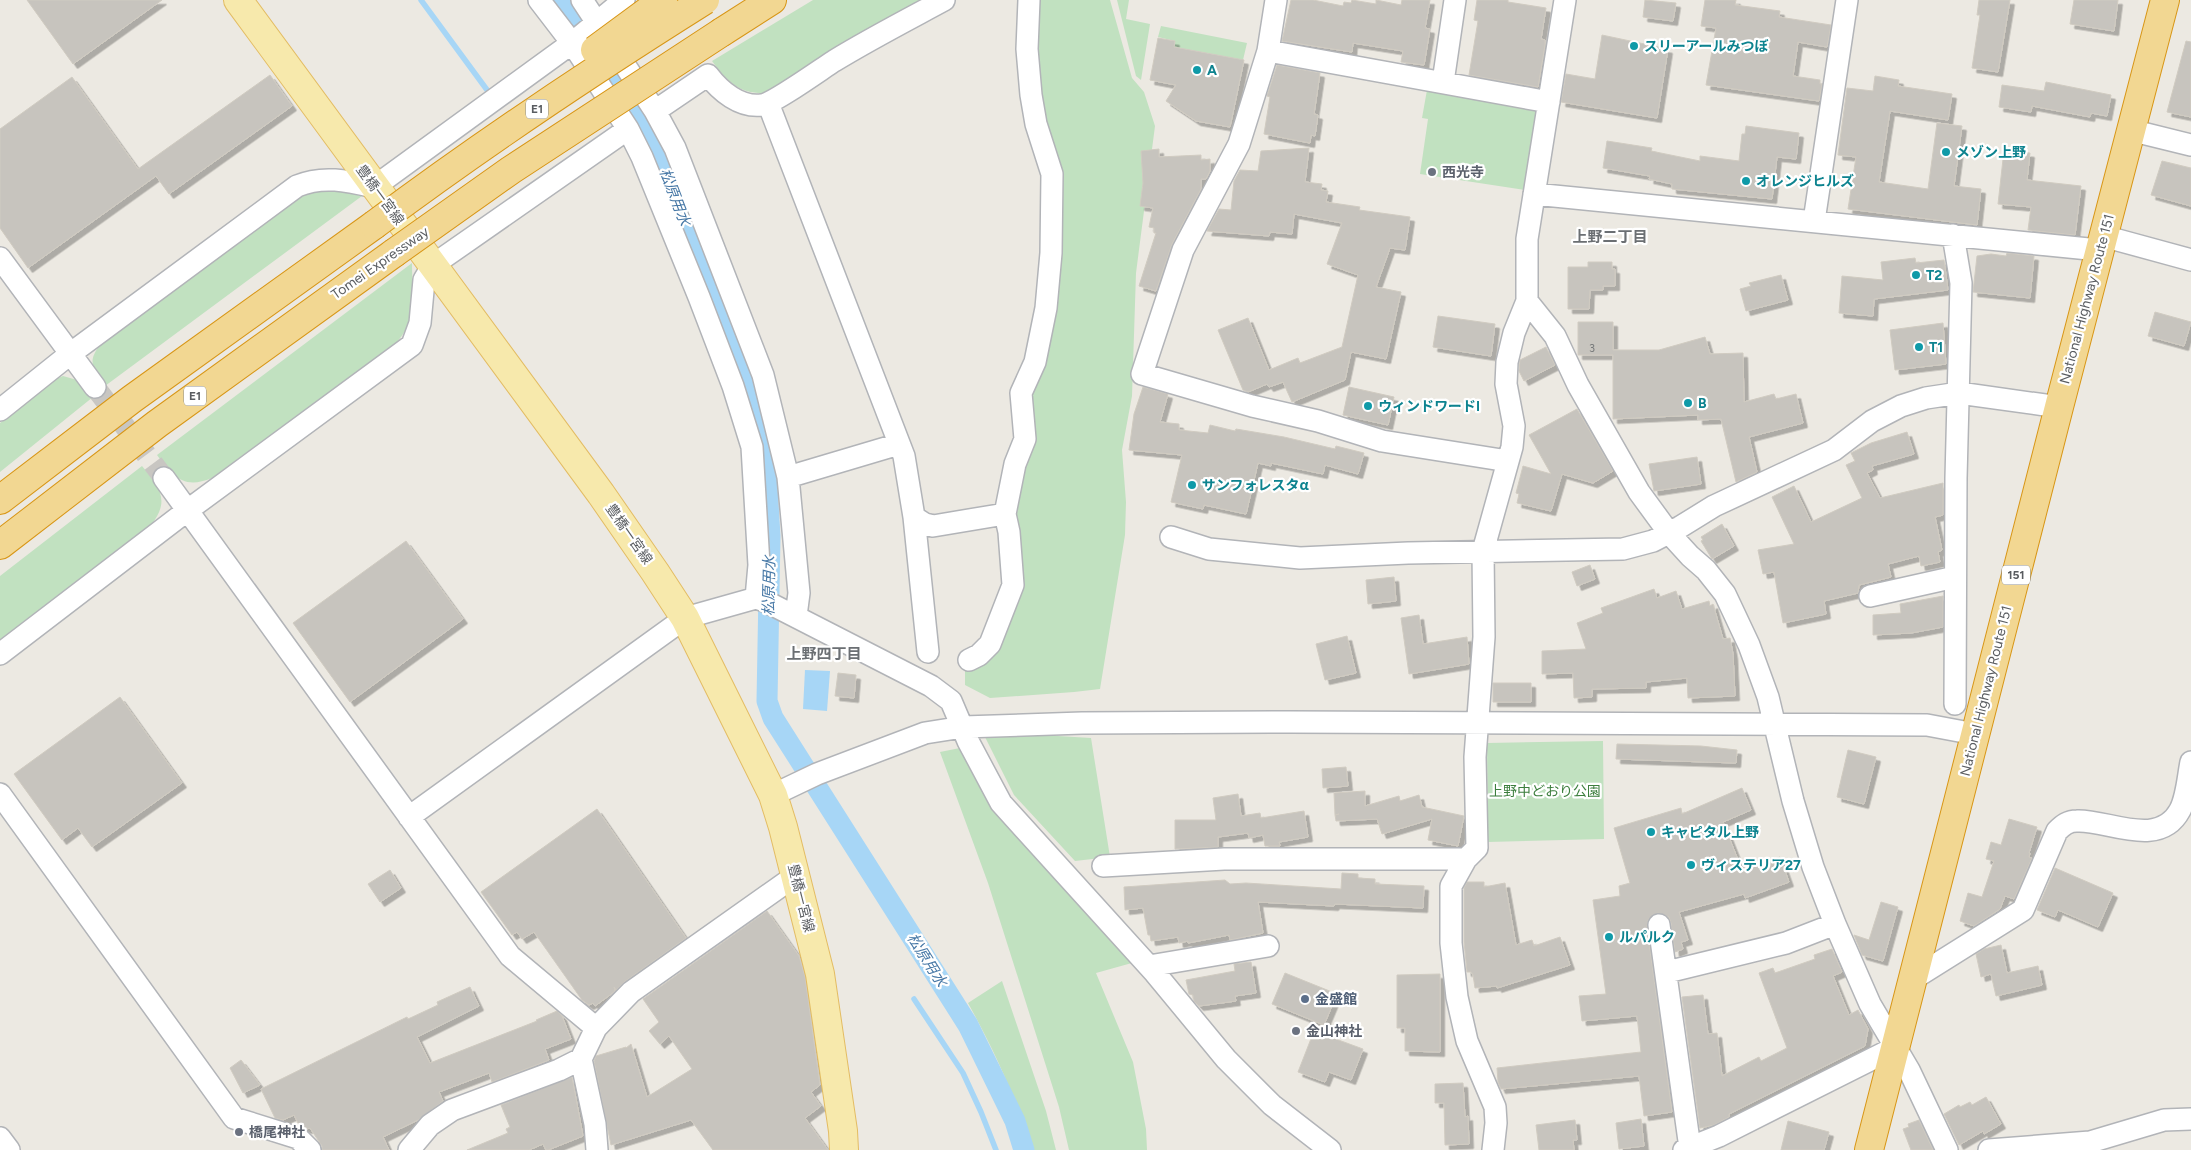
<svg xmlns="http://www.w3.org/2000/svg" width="2191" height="1150" font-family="Figtree,'Noto Sans JP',sans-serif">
	<defs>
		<filter id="shadow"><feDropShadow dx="4.5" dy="4.5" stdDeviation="0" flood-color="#0004"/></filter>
	</defs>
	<rect width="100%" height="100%" fill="#ece9e2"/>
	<path fill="#c1e1c0" d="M813 0H929L768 93C741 95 727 82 712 61Z
		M1036 0H1110L1132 78 1144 92 1155 126 1136 273 1132 396 1122 450 1126 502 1125 535 1100 689 1074 692 990 698 965 685V667L999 645 1011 512 1028 394 1043 365 1045 122C1038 81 1037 41 1036 0Z
		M1117 0H1129L1126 19 1150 24 1141 80 1136 76Z
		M1161 26 1247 43 1243 60 1174 47 1175 41 1158 37Z
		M1427 90 1533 107 1537 116 1525 190 1420 174 1428 119 1422 118Z
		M320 187 366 193 105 386C94 369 86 363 100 345L305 193Z
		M412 263C412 294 418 322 394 345L212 478C183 490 173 476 157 455Z
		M63 376 77 380 93 397 0 472V423L56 379Z
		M142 466C159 487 171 500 151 525L0 642V576Z
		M1025 734 1091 738 1110 857 1075 861 1014 795 985 737Z
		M1603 741 1604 839 1488 842 1487 743Z
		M960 748 992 809 1053 875 1139 961 1096 973 1133 1062 1146 1129 1147 1150H1069L1059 1107 988 883 940 752Z
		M1002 981 1046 1111 1056 1150H1031C1017 1099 994 1050 968 1003Z"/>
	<path fill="#a7d6f6" d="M805 670 830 671 827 711 803 709Z"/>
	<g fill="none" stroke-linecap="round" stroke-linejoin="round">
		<path stroke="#a7d6f6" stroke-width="5.5" d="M421 0 490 94
			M914 999 963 1073 981 1112 996 1150"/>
		<path stroke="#a7d6f6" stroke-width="21" d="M559 0 632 106 661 159 756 411 765 454 770 536 767 701 773 718 968 1025 1015 1121 1024 1150"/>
	</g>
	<path fill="#c7c4be" stroke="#d0cbc1" filter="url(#shadow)" d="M27 0H162L73 64Z
		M1291 0H1313L1343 6 1344 2 1351 3 1352 0 1376 4V0L1401 5 1402 0H1430L1425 28 1430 29 1424 65 1401 62 1403 51 1353 43 1352 52 1282 41Z
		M1477 0H1508V2L1546 8 1541 39 1545 40V45L1538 87 1469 75 1478 21 1474 20Z
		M1645 0 1676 3 1673 21 1643 17Z
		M1705 0H1736L1735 5 1780 11 1779 17 1831 25 1827 47 1798 42 1793 76 1820 80V84H1822L1819 101 1706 85 1716 28 1701 26Z
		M1979 0H2010L1998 72 1972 68 1980 15H1977Z
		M2074 0H2118L2114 31 2070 24Z
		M1602 35 1668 49 1657 118 1561 102 1566 74 1595 79Z
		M1158 38 1175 41 1174 47 1244 60 1230 127 1196 121 1166 101 1176 85 1150 80Z
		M2186 41 2191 42V117L2167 112Z
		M1277 65 1320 73 1314 114 1318 115 1315 136 1311 135 1310 143 1264 134 1270 97 1267 96Z
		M270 75 292 106 169 194 156 176 28 268 0 228V129L72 77 138 169Z
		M1875 76 1899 80 1898 86 1952 94 1948 120 1890 111 1879 182 1928 189 1937 123 1962 126 1954 186 1981 189 1977 225 1848 209 1856 157 1838 155 1847 88 1873 91Z
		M2046 82 2111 95 2107 116 2091 113 2090 117 2032 106 2031 112 1999 107 2002 85 2044 91Z
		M1746 126 1799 133 1796 159 1777 157 1772 199 1672 189V184L1649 179 1650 176 1603 168 1607 141 1652 148 1651 151 1700 161V156L1739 161 1742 134H1745Z
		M1309 148 1305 182 1322 184 1321 190 1328 191 1326 202 1360 207 1359 210 1410 217 1405 250 1390 248 1376 287 1401 292 1386 359 1351 352 1345 380 1292 402 1283 382 1269 387 1267 384 1248 392 1243 390 1218 330 1248 318 1269 370 1298 358 1300 363 1342 347 1358 275 1327 264 1342 223 1294 214 1292 234 1270 232 1269 236 1207 231 1219 209 1231 210 1234 181 1240 170 1258 171 1261 151Z
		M1159 149V157L1201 155V160L1210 159V171L1206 179H1201V189L1172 244 1156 291 1139 286 1156 233H1154V228L1149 227 1153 208 1140 206 1143 183 1141 151Z
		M2004 150 2030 153 2027 180 2081 186 2075 235 2028 230 2031 207 1998 204Z
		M2162 161 2191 168V206L2151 195Z
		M2007 253 2034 256 2030 298 1973 292 1977 256 1991 254 2006 256Z
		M1915 258 1916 263 1944 260 1948 290 1874 299 1873 316 1839 313 1842 276 1883 280 1881 262Z
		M1588 262H1612V269H1615V286H1603V290H1590L1589 309H1568V267H1588Z
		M1781 275 1788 300 1746 311 1740 289 1751 286 1749 283Z
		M2155 312 2191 322 2184 346 2148 336Z
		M1438 316 1495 324 1491 356 1433 347Z
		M1578 322H1613V350H1659L1705 337 1710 354 1743 353 1744 402 1774 394 1776 399 1796 394 1803 423 1749 437 1757 472 1736 482 1721 419 1698 420V415L1613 419V355H1578Z
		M1943 323 1946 364 1895 370 1890 330Z
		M1546 347 1555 365 1524 381 1519 371 1520 360Z
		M1143 387 1168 394 1160 422 1179 424V430L1208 433 1210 425 1235 431 1236 429 1284 437 1335 449 1336 446 1364 453 1358 474 1325 465 1323 474 1271 463V466L1258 463 1246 514 1204 505 1203 509 1171 502 1182 455 1129 450 1134 414Z
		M1349 387 1394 397 1388 425 1343 415Z
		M1577 409 1613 471 1593 483 1562 474 1551 511 1517 503 1519 494 1516 493 1523 466 1551 474 1529 435Z
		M1907 432 1914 454 1872 466 1873 470 1867 473 1880 498 1943 483V515L1935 517 1942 550 1938 552 1940 562 1921 566 1919 556 1888 564 1891 577 1859 585 1858 593 1824 601 1826 614 1783 623 1774 572 1763 574 1758 550 1794 544 1772 497 1794 486 1811 522 1862 498 1846 465 1855 461 1851 453 1871 443Z
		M1697 457 1701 484 1654 491 1649 464Z
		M1722 524 1734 546 1712 559 1701 541 1703 540 1701 537Z
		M406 541 463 619 350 702 293 623Z
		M1590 565 1595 579 1577 586 1572 572Z
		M1394 577 1396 601 1368 604 1366 580Z
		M1654 589 1657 598 1676 591 1682 609 1709 601 1710 606 1713 604 1723 639 1730 638 1733 654 1735 696 1688 698 1687 678 1646 682V688L1592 689V697L1574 698 1573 673 1542 674V651L1586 649 1577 623 1603 613 1601 608Z
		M1943 596V627L1911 633 1873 635V615L1901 613 1900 604Z
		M1419 615 1423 644 1467 637 1469 664 1409 674 1401 618Z
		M1347 636 1356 673 1325 680 1316 644Z
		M838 673 856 675 854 698 835 696Z
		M1493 683H1531V702H1493Z
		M120 697 182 783 92 847 78 828 62 840 14 774Z
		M1617 744 1701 746 1737 750 1736 763 1616 759Z
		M1848 750 1876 757 1864 804 1837 797Z
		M1346 767 1348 786 1323 788 1322 769Z
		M1742 788 1751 810 1723 822 1742 870 1780 857 1789 882 1745 898 1744 894 1679 912 1688 940 1681 942 1683 949 1675 952 1671 923 1669 917 1658 913 1652 915 1648 920 1647 927 1672 1112 1644 1116 1639 1076 1501 1089 1498 1082 1497 1068 1641 1052 1637 1016 1582 1021 1579 996 1606 994 1593 900 1620 896 1619 886 1630 883 1614 828 1681 808 1682 814Z
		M1365 791V806L1399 796 1400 801 1419 795 1422 807 1464 816 1458 846 1428 840 1432 819 1382 834 1377 819 1336 821 1335 815 1339 814 1335 815 1334 793Z
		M1238 794 1241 816 1260 813 1261 818 1304 811 1308 837 1279 842 1280 846H1265L1263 835 1249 838 1248 833 1218 837V847L1175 849V820H1216L1213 798Z
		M597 809 686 938 624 982 616 990 614 987 615 991 610 995 595 1006 593 1003 589 1005 582 1000 534 932 522 939 517 932 512 935 481 892Z
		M2009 819 2037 827 2029 853H2030L2029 857 2032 858 2014 899 2005 896 2000 909 1974 926 1960 921 1968 893 1982 897 1994 861 1986 859 1991 842 2001 845Z
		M2055 868 2113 893 2098 927 2058 910 2055 917 2037 910Z
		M390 870 401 888 380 902 368 884Z
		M1342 873 1358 874V878L1375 879V884L1424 886 1423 908 1335 904 1334 906 1258 902 1263 933 1230 940 1229 935 1188 943V941L1179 943 1178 937 1151 941 1150 935H1148L1143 908 1125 910 1124 887 1225 880 1230 884 1246 883 1341 889Z
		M1467 882H1484V887L1505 883 1516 945 1532 940 1534 946 1560 937 1570 965 1497 988V986L1475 988 1473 975 1471 972H1467L1464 942V888Z
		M1881 902 1898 907 1883 961 1862 955 1854 935 1869 940Z
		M767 911 799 956 805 977 820 1085 811 1092 821 1106 805 1118 828 1150H713L691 1120 611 1145 594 1061 596 1056 626 1047V1048L631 1044 647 1097 692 1069 669 1036 660 1044 649 1031 659 1022 643 999Z
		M2001 945 2007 973 2038 966 2042 985 1996 996 1991 974 1981 977 1976 954 1984 949Z
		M1832 949 1842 972 1833 976 1849 1015 1858 1010 1868 1029 1865 1046 1729 1114V1117L1714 1125 1700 1128 1682 997 1703 995 1708 1034 1717 1033 1722 1076 1759 1057 1761 1061 1787 1048 1759 973 1773 968 1775 973 1815 959 1814 955Z
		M1251 962 1256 993 1235 996 1236 1001 1199 1006 1194 1001 1193 995 1189 994 1186 980 1235 971 1234 964Z
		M1285 973 1337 994 1324 1025 1272 1004Z
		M1440 974V1052L1405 1051V1028H1397V975Z
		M470 987 479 1006 417 1037 430 1063 537 1021 536 1020 557 1011 562 1016 571 1039 545 1049 549 1060 492 1082 489 1073 439 1092 443 1101 418 1120 383 1137 389 1150H322V1146L310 1128 307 1129 299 1125 294 1115 283 1120 275 1118 261 1089 407 1017 408 1019 438 1005 437 1002Z
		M1314 1031 1363 1049 1351 1080 1329 1072 1325 1082 1298 1072Z
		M241 1060 260 1085 243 1093 230 1068Z
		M572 1077 583 1136 548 1150H546L543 1144 529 1150H467L508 1133 506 1129 510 1127 501 1105Z
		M1463 1083 1465 1117 1468 1116 1469 1144 1445 1145 1444 1103H1435V1084Z
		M1986 1097 2001 1124 1984 1134 1983 1131 1959 1145 1944 1114 1959 1105 1960 1107 1970 1102 1972 1105Z
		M1641 1119 1644 1146 1619 1149 1616 1123Z
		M1575 1120 1577 1140H1573L1574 1150H1539L1536 1125Z
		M1919 1120 1933 1150H1911L1903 1129 1909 1127 1908 1124Z
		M1788 1121 1829 1132 1824 1150H1781Z"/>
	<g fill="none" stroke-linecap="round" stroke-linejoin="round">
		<path stroke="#c8c6c2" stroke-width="21" stroke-dasharray="21 11" stroke-linecap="butt" d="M95 387 164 478"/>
		<defs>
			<path id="minor" d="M539 0 572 43 628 129 642 157 699 297 733 386 752 447 759 565 756 598
				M582 0 655 111 675 148 763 375 788 477 799 593 796 616
				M1276 0 1268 51 1549 102
				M1268 51 1239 144 1183 250 1142 374 1252 406 1318 421 1382 441 1508 461
				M1443 82 1455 0
				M768 103 904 456 914 517 928 652
				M655 111 708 75C720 91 740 108 762 105 774 103 820 70 834 61 870 39 907 20 944 0
				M2130 130 2191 145
				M1534 194 2099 250
				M1814 221 1847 0
				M1953 235 1961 283 1956 478 1955 704
				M2103 236 2191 260
				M0 258 95 387
				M1527 301 1555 336 1578 385 1639 492 1669 533 1690 556 1706 570 1725 594 1749 645 1768 697 1793 801 1813 867 1835 924 1870 1004 1909 1070 1947 1150
				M0 410 70 354 297 186C323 175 348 181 374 187L572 43 624 0
				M788 477 899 444
				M164 478 510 956 596 1028
				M914 517 925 524 933 526 1005 514
				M1171 537 1209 549 1300 558 1408 553 1623 549 1653 541 1680 527 1714 506 1834 450 1872 421 1901 406 1926 398 1959 393 2059 407
				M1870 596 1955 577
				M0 654 188 510 412 345 420 323 424 280 433 265 628 129
				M969 660 979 655 990 644 1013 585 1009 532 1005 514 1015 464 1025 439 1021 393 1035 362 1046 308 1051 253 1052 174 1036 124 1031 95 1027 49 1029 0
				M0 794 234 1118 298 1138 310 1150
				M773 795 817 774 925 733 963 727 1082 723 1290 722 1927 725 1975 734
				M409 817 685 618 756 598 767 602 931 686 951 701 968 741 1001 803 1155 973 1226 1059 1272 1105 1330 1150
				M1103 866 1224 859H1466
				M1659 925 1690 1148
				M1149 966 1268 946
				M1667 972 1786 943 1835 924
				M1913 979 2023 910 2057 831C2063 825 2068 821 2077 821 2106 819 2159 850 2180 810 2187 797 2188 777 2191 762
				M581 1059 595 1124 597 1150
				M0 1138 9 1150
				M409 1150 430 1125 452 1110 559 1070 581 1059 596 1028 631 992 795 876
				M1493 1150 1496 1123 1495 1107 1467 1041 1457 997 1451 943V886L1466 859 1477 848 1475 757 1484 637 1483 551 1512 447 1514 426 1506 384 1507 362 1514 333 1527 301V239L1565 0
				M1684 1150 1719 1136 1896 1047
				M1989 1150 2090 1142 2164 1120 2191 1119"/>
			<path id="major" d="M238 0 601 494 655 572 685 618 773 795 783 827 820 974 843 1131 844 1150"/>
			<path id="highway" d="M722 32 772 0
				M0 500 132 399 374 225
				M0 545 157 424 394 253
				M1869 1150 2059 407 2165 0"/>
		</defs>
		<use href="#minor" stroke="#b2b4b8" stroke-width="24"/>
		<use href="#major" stroke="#e3bc63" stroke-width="30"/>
		<use href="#highway" stroke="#d89616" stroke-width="30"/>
		<use href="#minor" stroke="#fff" stroke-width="21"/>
		<use href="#major" stroke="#f7e9ac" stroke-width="28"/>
		<use href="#highway" stroke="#f2d792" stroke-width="28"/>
		<defs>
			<path id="highway-bridge" d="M595 50 663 0
				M374 225C481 145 592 71 705 0
				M394 253 511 170 722 32"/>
		</defs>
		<use href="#highway-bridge" stroke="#d89616" stroke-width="30" stroke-linecap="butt"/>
		<use href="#highway-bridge" stroke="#f2d792" stroke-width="28"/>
	</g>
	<g fill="#0f9aa8" stroke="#fff" stroke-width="2">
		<circle cx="1634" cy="46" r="5"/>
		<circle cx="1197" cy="70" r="5"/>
		<circle cx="1946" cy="152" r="5"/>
		<circle cx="1746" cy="181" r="5"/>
		<circle cx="1916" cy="275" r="5"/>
		<circle cx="1919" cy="347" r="5"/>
		<circle cx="1688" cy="403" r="5"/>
		<circle cx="1368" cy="406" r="5"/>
		<circle cx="1192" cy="485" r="5"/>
		<circle cx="1651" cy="832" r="5"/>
		<circle cx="1691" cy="865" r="5"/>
		<circle cx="1609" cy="937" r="5"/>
	</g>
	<g fill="#6b7280" stroke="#fff" stroke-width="2">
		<circle cx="1432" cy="172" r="5"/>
		<circle cx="1296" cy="1031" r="5"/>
		<circle cx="239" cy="1132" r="5"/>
	</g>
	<circle fill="#5c6f8a" stroke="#fff" stroke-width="2" cx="1305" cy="999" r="5"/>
	<g text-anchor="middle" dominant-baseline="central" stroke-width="4.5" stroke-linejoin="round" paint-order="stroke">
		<g font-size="11" fill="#757778">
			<text x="1592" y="348">3</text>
		</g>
		<g fill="#fff" stroke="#8c8e90" stroke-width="1">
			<rect x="526" y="99.5" width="22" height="19" rx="4"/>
			<rect x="184" y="386.5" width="22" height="19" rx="4"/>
			<rect x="2002" y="565.5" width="28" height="19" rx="4"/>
		</g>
		<g font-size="12" font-weight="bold" fill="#5a5d61">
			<text x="537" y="109">E1</text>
			<text x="195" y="396">E1</text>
			<text x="2016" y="575">151</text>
		</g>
		<g font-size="14" font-weight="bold" fill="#0d838f" stroke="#fff" text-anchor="start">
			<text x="1644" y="46">スリーアールみつぼ</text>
			<text x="1207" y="70">A</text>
			<text x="1956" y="152">メゾン上野</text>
			<text x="1756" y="181">オレンジヒルズ</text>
			<text x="1926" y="275">T2</text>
			<text x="1929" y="347">T1</text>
			<text x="1698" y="403">B</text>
			<text x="1378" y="406">ウィンドワードI</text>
			<text x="1202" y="485">サンフォレスタα</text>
			<text x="1661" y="832">キャピタル上野</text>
			<text x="1701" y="865">ヴィステリア27</text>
			<text x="1619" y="937">ルパルク</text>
		</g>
		<g font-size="14" font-weight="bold" fill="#5b616d" stroke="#fff" text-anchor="start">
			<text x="1442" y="172">西光寺</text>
			<text x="1306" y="1031">金山神社</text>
			<text x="249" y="1132">橋尾神社</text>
		</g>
		<g font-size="14" fill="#5a5d61" stroke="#fff">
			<text transform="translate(380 195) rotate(54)">豊橋一宮線</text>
			<text transform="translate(380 263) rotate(-35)">Tomei Expressway</text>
			<text transform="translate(2087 299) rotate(-75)">National Highway Route 151</text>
			<text transform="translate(629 534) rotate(55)">豊橋一宮線</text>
			<text transform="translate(1986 691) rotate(-76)">National Highway Route 151</text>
			<text transform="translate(801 898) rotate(76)">豊橋一宮線</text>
		</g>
		<g font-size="14" fill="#3c7e3d" stroke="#fff">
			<text x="1545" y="791">上野中どおり公園</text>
		</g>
		<g font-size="14" font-weight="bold" fill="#4e5e75" stroke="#fff" text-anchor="start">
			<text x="1315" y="999">金盛館</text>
		</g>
		<g font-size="15" font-style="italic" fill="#4778a6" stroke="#fff">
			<text transform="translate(675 197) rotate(69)">松原用水</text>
			<text transform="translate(769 586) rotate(-89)">松原用水</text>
			<text transform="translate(927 960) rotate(58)">松原用水</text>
		</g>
		<g font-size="15" font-weight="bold" fill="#6b6f73" stroke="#fff">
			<text x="1610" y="237">上野二丁目</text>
			<text x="824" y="654">上野四丁目</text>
		</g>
	</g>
</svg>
